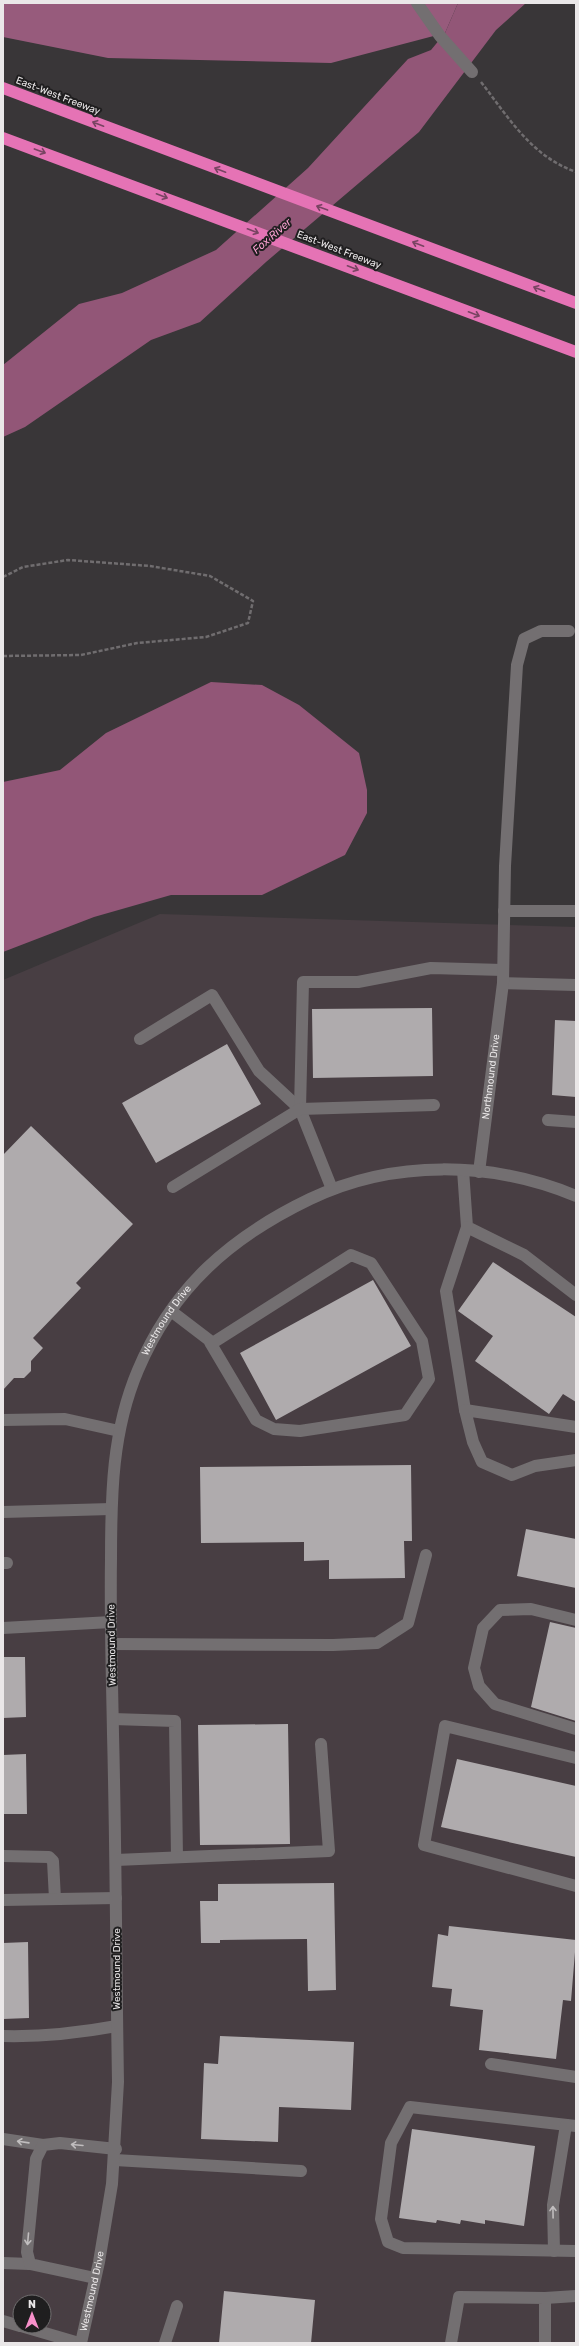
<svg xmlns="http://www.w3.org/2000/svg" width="579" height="2346" font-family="Rubik,sans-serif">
	<rect width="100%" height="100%" fill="#393638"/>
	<path fill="#483e43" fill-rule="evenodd" d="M160 914 576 927V2343H3V980ZM20 2302H44V2326H20Z"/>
	<path fill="#975b7c" d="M3 3H458L445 33 331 63 108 58 3 37Z"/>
	<path fill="#925677" d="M458 3H526L496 30 419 132 266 262 200 322 151 340 25 427 3 437V365L79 304 122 293 216 250 308 168 408 59 431 50 445 33Z
		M211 682 262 685 299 705 359 753 367 790V813L345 855 262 895H171L94 917 3 952V782L60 770 106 733Z"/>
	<path fill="#afabad" d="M432 1008 433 1076 313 1078 312 1009Z
		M555 1020 576 1021V1097L552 1095Z
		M227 1044 261 1104 156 1163 122 1103Z
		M31 1126 133 1224 76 1283 81 1288 33 1338 43 1348 31 1361V1371L24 1378H14L3 1390V1155Z
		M493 1262 576 1317V1402L563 1394 549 1414 475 1361 493 1336 458 1311Z
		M373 1280 411 1346 276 1420 240 1353Z
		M411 1465 412 1541H404L405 1578 329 1579V1560L304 1561V1542L201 1543 200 1467Z
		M526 1529 576 1539V1588L517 1576Z
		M550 1622 576 1628V1721L531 1707Z
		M3 1657H25L26 1717 3 1718Z
		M288 1724 290 1844 200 1845 198 1725Z
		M26 1754 27 1814H3V1755Z
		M457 1759 576 1786V1857L441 1827Z
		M334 1883 336 1990 308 1991 307 1939 220 1940V1943H201L200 1901H218V1884Z
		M449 1926 576 1940 571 2001 563 2000 556 2059 479 2050 483 2010 450 2006 452 1989 432 1987 438 1934 448 1936Z
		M28 1942 29 2018 3 2019V1943Z
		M220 2036 354 2042 351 2110 279 2107 278 2142 201 2139 204 2063 218 2064Z
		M412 2129 535 2146 524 2226 485 2220V2224L461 2220 460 2224 437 2220 436 2223 399 2218Z
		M224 2291 315 2300 311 2343H219Z"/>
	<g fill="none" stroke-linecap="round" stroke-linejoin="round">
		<path stroke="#706d6f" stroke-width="2.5" stroke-dasharray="4 2" stroke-linecap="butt" d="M481 82C509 118 531 156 576 172
			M3 577 23 567 68 560 150 566 210 576 253 601 248 623 206 637 137 643 81 655 3 656"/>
		<g stroke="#736f71" stroke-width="12">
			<path d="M417 3 440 36 472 72"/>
			<path d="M504 911H576"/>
			<path d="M503 983 576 985"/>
			<path d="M140 1039 212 995 259 1071 300 1109 332 1189"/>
			<path d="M300 1109 303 982H358L431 968 503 970"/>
			<path d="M548 1120 576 1122"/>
			<path d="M463 1170 467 1227 524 1255 576 1295"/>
			<path id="s1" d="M479 1172 503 983 505 866 517 665 524 639 541 631H569"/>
			<path d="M173 1187 300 1109 434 1105"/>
			<path d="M171 1311 209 1340 211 1344 256 1420 274 1429 300 1431 405 1415 429 1379 422 1341 371 1263 351 1255 211 1344"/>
			<path d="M465 1410 446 1291 467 1227"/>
			<path d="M3 1420 65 1419 119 1431"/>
			<path d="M576 1427 465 1410 473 1442 482 1462 512 1475 535 1466 576 1460"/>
			<path d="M3 1512 111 1509"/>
			<path d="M3 1563H7"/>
			<path d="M576 1620 531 1609 500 1610 483 1628 474 1668 479 1686 495 1704 576 1729"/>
			<path d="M3 1628 111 1622"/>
			<path d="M112 1644 333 1645 377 1643 408 1623 426 1555"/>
			<path d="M113 1719 175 1721 177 1857"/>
			<path d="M576 1758 445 1726 424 1845 576 1886"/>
			<path d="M3 1856 49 1857 53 1861 55 1899"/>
			<path d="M116 1860 329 1851 321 1744"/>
			<path d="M3 1900 116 1898"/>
			<path d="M3 2036C42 2037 79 2033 117 2026"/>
			<path d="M491 2064 576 2077"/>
			<path d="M576 2126 410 2107 391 2143 381 2219 388 2242 403 2248 576 2251"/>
			<path d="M3 2139 43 2145"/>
			<path d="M115 2160 301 2171"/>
			<path d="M554 2251 553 2205 566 2125"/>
			<path d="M3 2263 30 2264"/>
			<path d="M95 2278 30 2264 27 2252 36 2159 43 2145 60 2143 116 2149"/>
			<path d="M545 2298 576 2296"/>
			<path d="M3 2321 20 2326"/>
			<path d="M21 2326 79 2343"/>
			<path id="s2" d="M81 2343 99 2262 112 2184 118 2082C116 1966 116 1850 113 1734 112 1676 110 1618 111 1559 111 1495 112 1431 138 1370 173 1287 231 1237 310 1199 393 1159 492 1161 576 1196"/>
			<path d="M165 2343 177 2306"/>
			<path d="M451 2343 459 2297 545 2298V2343"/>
		</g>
		<path stroke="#e573b5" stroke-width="12" d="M3 88 576 303
			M3 138 576 352"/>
	</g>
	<defs><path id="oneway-shaft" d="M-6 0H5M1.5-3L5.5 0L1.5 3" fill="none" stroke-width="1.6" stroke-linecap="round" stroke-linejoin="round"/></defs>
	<g stroke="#784462">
		<use href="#oneway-shaft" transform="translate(98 124) rotate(-159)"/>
		<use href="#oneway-shaft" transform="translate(40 151) rotate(20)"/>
		<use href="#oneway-shaft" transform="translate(220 170) rotate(-159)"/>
		<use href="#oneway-shaft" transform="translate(162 196) rotate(21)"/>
		<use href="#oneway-shaft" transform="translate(322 208) rotate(-160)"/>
		<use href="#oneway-shaft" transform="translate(253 231) rotate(21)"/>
		<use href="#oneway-shaft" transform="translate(418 244) rotate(-159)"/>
		<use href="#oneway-shaft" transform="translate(353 268) rotate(21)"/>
		<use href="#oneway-shaft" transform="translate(539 289) rotate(-159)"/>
		<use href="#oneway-shaft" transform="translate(474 314) rotate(21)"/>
	</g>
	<g stroke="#c0bdbe">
		<use href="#oneway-shaft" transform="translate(23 2142) rotate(-172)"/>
		<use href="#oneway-shaft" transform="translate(77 2145) rotate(-175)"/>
		<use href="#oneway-shaft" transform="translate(553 2212) rotate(-91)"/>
		<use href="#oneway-shaft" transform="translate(28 2239) rotate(95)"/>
	</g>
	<g text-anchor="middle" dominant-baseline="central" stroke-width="4" stroke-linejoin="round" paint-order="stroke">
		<g font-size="10" fill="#eae7e8" stroke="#1f1e1f">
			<text transform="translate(58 96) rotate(21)">East-West Freeway</text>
			<text transform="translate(339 250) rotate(21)">East-West Freeway</text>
			<text stroke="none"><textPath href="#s1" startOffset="96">Northmound Drive</textPath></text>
			<text stroke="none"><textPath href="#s2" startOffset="1037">Westmound Drive</textPath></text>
			<text transform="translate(112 1645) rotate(-91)">Westmound Drive</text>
			<text transform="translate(117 1969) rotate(-90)">Westmound Drive</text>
			<text stroke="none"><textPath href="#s2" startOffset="53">Westmound Drive</textPath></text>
		</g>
		<g font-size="11" font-style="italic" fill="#faa1d1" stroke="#1f1e1f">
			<text transform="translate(272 236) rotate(-41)">Fox River</text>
		</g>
	</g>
	<rect width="579" height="2346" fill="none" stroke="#eae7e8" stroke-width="8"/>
	<g transform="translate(32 2314)"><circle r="19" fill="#1f1e1f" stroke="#706e6f"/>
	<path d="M0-3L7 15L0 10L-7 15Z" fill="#f890ca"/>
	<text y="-6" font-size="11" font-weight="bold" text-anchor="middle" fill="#eae7e8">N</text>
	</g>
</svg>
